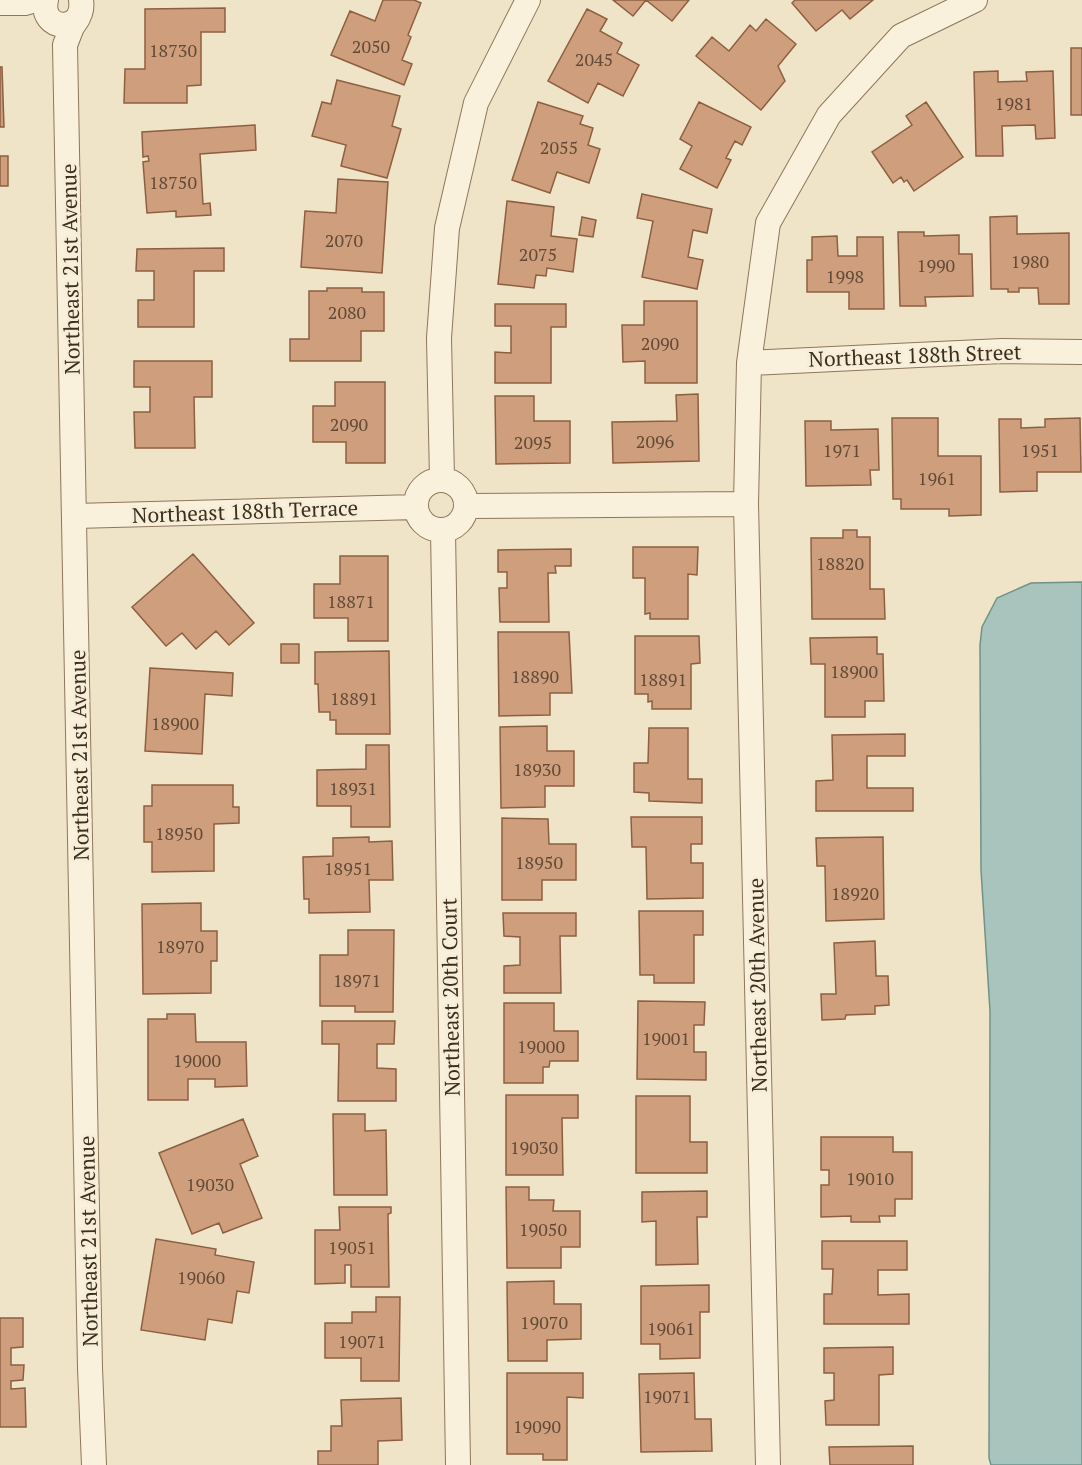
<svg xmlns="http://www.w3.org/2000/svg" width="1082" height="1465" font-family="'PT Serif',serif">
	<rect width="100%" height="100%" fill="#f0e4c8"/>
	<path fill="#a9c4bc" stroke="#6f938a" stroke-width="1.5" d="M1082 582V1465H991L989 1458 990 1011 981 870 980 645 982 627 997 598 1031 583Z"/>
	<path fill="#cf9f7d" stroke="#8d5f41" stroke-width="1.5" d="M383 0H414L421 3 408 35 411 37 402 60 412 64 404 85 331 55 350 11 375 21Z
		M613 0H689L672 21 646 0 633 16Z
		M795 0H873L850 19 842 10 816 31 792 3Z
		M225 8V32H201V85L187 86V103H124L125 69H145V9Z
		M587 9 607 19 600 31 622 43 617 53 639 65 623 96 598 83 588 103 548 81Z
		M766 19 796 44 778 66 785 81 761 110 696 56 712 37 729 51 750 25 756 31Z
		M1071 48H1082V115H1071Z
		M0 67H2L4 127H0Z
		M998 71V82L1027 81 1026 72 1053 71 1055 138 1036 139 1035 125 1002 126 1003 156H976L974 72Z
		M337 80 400 96 392 126 401 129 387 178 341 166 346 145 312 136 322 102 331 104Z
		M538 102 583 116 580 124 593 128 588 145 600 149 589 183 557 172 550 193 512 180Z
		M699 102 751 127 742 145 735 141 726 158 731 160 717 188 680 169 692 146 680 139Z
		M926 102 963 157 914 191 907 180 904 182 901 177 893 183 872 152 912 125 906 116Z
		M255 125 256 150 200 154 203 204 210 203 211 215 176 217V211L147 213 143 162 149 161 148 156 143 157 142 132Z
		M0 156H8V186H0Z
		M338 179 388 182 382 273 301 267 305 211 336 213Z
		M642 194 712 209 707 233 693 230 688 257 703 260 697 289 642 277 653 221 637 218Z
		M507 201 554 207 551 236 577 239 573 272 547 268 546 276 536 275 534 288 498 284Z
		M1017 216V234L1069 233V304H1039L1038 288H1019V292H1008V289H991L990 217Z
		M582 217 596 220 593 237 579 235Z
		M898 232H924V236L959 235V254H972L973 296 925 297 926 306H900Z
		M837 236 838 256H857V237H883L884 309H849V292H807V260H812V237Z
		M224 248V271H194V327H138V300H154V271H136L137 249Z
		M327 288H362V292H384V331H361V361H290V339H309V291H327Z
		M644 301H697V383H645V361L623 362 622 325H644Z
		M495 304H566V327H551V383H495V352L511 353V326H495Z
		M134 361H212V397H194L195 448H135L134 412H150V387H134Z
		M335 382H385V463H346V442H313V406H335Z
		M698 394 699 461 613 463 612 422 677 421 676 395Z
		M495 396H534V421H570V463L496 464Z
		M892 418H938V456H981V515L949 516V509H901V499H893Z
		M1080 418 1081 472H1037V491L1000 492 999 419H1021V428L1045 427V419Z
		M805 421H831V430L878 429 879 470H870L871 485 806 486Z
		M843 530H857V537H870V589H884L885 619H812L811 538H843Z
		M633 547H698L697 575 688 574V619H650V613L645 614V578H633Z
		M571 549V566H555L556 573H548L549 622H500L499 588H507V572H498V550Z
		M193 554 254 623 229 645 216 631 196 649 182 633 166 646 132 607Z
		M340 556H388V641H348V618H314V584H340Z
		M498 632H569L572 693H550V715L499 716Z
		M635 636H699L700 663 691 664V709H652V701L648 702V694H635Z
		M877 637V654H883L884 701H865V717H825V664H811L810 638Z
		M281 644H299V663H281Z
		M389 651 390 734H336V720H330V712H319L318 684H315V652Z
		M150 668 233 673 232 696 205 694 202 754 145 751Z
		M547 726V751H574V786H545V807L501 808 500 727Z
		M649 728H688V779H702V803L649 801V793L634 792V763H648Z
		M905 734V756H867V788H913V811H816V781L833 780 832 735Z
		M366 745H389L390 827H351V806H317V770L366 769Z
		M152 785H233V807H239V823L214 824V871L152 872V842H144V806H152Z
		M631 817H702V844H691V863H703V898L647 899 646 847H632Z
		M502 818 548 819 549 844H576V880H542V900H502Z
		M369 837V842L392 841 393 880H369L370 912 309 913V899H304L303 857 333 856V838Z
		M883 837 884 919 826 921 825 866H817L816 838Z
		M201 903V931H217V961H211V993L143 994 142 904Z
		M639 911H703V935H694V983H654V975H640Z
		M503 913H576V936H560L561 993H504V966L520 965V937L504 936Z
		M348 930H394L393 1012H355V1006H320V955H348Z
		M875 941 876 976H888L889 1005 875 1006V1014L846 1015 845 1019 822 1020 821 994H836L834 943Z
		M638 1001 705 1002 704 1025H694V1052H706V1080L637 1079Z
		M504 1003H554V1031H578V1061H550L549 1067H543V1083H504Z
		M167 1014H195L196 1042H246L247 1086 215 1087V1079H188V1100H148V1019H167Z
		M322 1021H395L394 1044H377V1068L396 1069V1101H338L339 1044H322Z
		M506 1095H578V1118H562L563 1175H506Z
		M636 1096H690V1142H707V1173H636Z
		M333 1114H365V1131L386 1130 387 1195H334Z
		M243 1119 258 1156 240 1164 262 1218 223 1233 219 1223 192 1234 159 1153Z
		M821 1137H893V1152H912V1199H895V1216H879L880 1222H851V1216L821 1217V1185H829V1170H821Z
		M506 1187H529V1200H554L553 1211H580V1247H561V1268H507Z
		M707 1191V1217H697L698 1264 656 1265V1221L642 1222V1192Z
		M339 1207H391V1213L388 1214 389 1287H351V1265H345V1283L315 1284V1230H340Z
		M156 1239 216 1249 215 1255 254 1262 249 1293 237 1291 232 1323 208 1319 205 1340 141 1330Z
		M822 1241H907V1270H878V1295L909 1294V1324H824V1294H832L833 1269H822Z
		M554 1281V1304H581V1339L547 1340V1361H508L507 1282Z
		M709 1285V1312H700V1358L660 1359V1344H641V1286Z
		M376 1297H400L399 1381H361V1358H325V1323H352V1312H376Z
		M0 1318H23V1347L11 1348V1365H24L23 1380 11 1381V1389L25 1388 26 1427H0Z
		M893 1347V1374L879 1375V1425H826L825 1401 834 1400V1373H824V1348Z
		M507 1373H583V1398L567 1397V1460H543V1454H507Z
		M694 1373 695 1419H711L712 1451 641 1452 639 1374Z
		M401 1398 402 1440 378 1441V1465H318V1451H331V1426H342L341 1400Z
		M913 1446V1465H830L829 1447Z"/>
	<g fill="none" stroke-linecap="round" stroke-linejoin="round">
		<defs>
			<path id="minor" d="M46 0C39 32 86 34 81 0
				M0 3H25L35 0
				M78 18 72 27 65 45 90 1368 94 1465
				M749 363 1002 351 1082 352
				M442 479 439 338 447 228 476 103 528 0
				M416 505a25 25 0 1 1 50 0a25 25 0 1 1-50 0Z
				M467 506 746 504
				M75 516 416 507
				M443 530 458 1465
				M768 1465 746 504 749 363 768 223 829 115 901 36 975 0"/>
		</defs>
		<use href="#minor" stroke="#8d765c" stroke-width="26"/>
		<use href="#minor" stroke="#faf1dc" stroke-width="24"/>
	</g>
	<g text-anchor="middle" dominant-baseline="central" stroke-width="6" stroke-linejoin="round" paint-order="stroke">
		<g font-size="18" fill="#624a37">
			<text x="371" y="46">2050</text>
			<text x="173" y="50">18730</text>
			<text x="594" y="59">2045</text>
			<text x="1014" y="103">1981</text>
			<text x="559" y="147">2055</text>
			<text x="173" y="182">18750</text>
			<text x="344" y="240">2070</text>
			<text x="538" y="254">2075</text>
			<text x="1030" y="261">1980</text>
			<text x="936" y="265">1990</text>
			<text x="845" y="276">1998</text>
			<text x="347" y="312">2080</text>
			<text x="660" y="343">2090</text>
			<text x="349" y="424">2090</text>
			<text x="655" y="441">2096</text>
			<text x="533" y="442">2095</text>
			<text x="842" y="450">1971</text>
			<text x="1040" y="450">1951</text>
			<text x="937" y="478">1961</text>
			<text x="840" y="563">18820</text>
			<text x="351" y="601">18871</text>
			<text x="854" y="671">18900</text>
			<text x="535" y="676">18890</text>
			<text x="663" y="679">18891</text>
			<text x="354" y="698">18891</text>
			<text x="175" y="723">18900</text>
			<text x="537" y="769">18930</text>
			<text x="353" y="788">18931</text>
			<text x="179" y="833">18950</text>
			<text x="539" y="862">18950</text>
			<text x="348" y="868">18951</text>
			<text x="855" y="893">18920</text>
			<text x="180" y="946">18970</text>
			<text x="357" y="980">18971</text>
			<text x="666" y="1038">19001</text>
			<text x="541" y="1046">19000</text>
			<text x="197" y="1060">19000</text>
			<text x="534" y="1147">19030</text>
			<text x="870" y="1178">19010</text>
			<text x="210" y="1184">19030</text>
			<text x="543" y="1229">19050</text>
			<text x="352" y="1247">19051</text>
			<text x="201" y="1277">19060</text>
			<text x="544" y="1322">19070</text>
			<text x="671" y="1328">19061</text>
			<text x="362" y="1341">19071</text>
			<text x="667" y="1396">19071</text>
			<text x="537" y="1426">19090</text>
		</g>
		<g font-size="21" fill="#3d2e20" stroke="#f7eed8">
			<text transform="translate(70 269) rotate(-91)">Northeast 21st Avenue</text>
			<text transform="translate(915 355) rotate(-2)">Northeast 188th Street</text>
			<text transform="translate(245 511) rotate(-2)">Northeast 188th Terrace</text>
			<text transform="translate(79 755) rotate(-91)">Northeast 21st Avenue</text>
			<text transform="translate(757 985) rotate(-91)">Northeast 20th Avenue</text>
			<text transform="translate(450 997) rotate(-91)">Northeast 20th Court</text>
			<text transform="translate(88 1241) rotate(-91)">Northeast 21st Avenue</text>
		</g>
	</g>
</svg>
